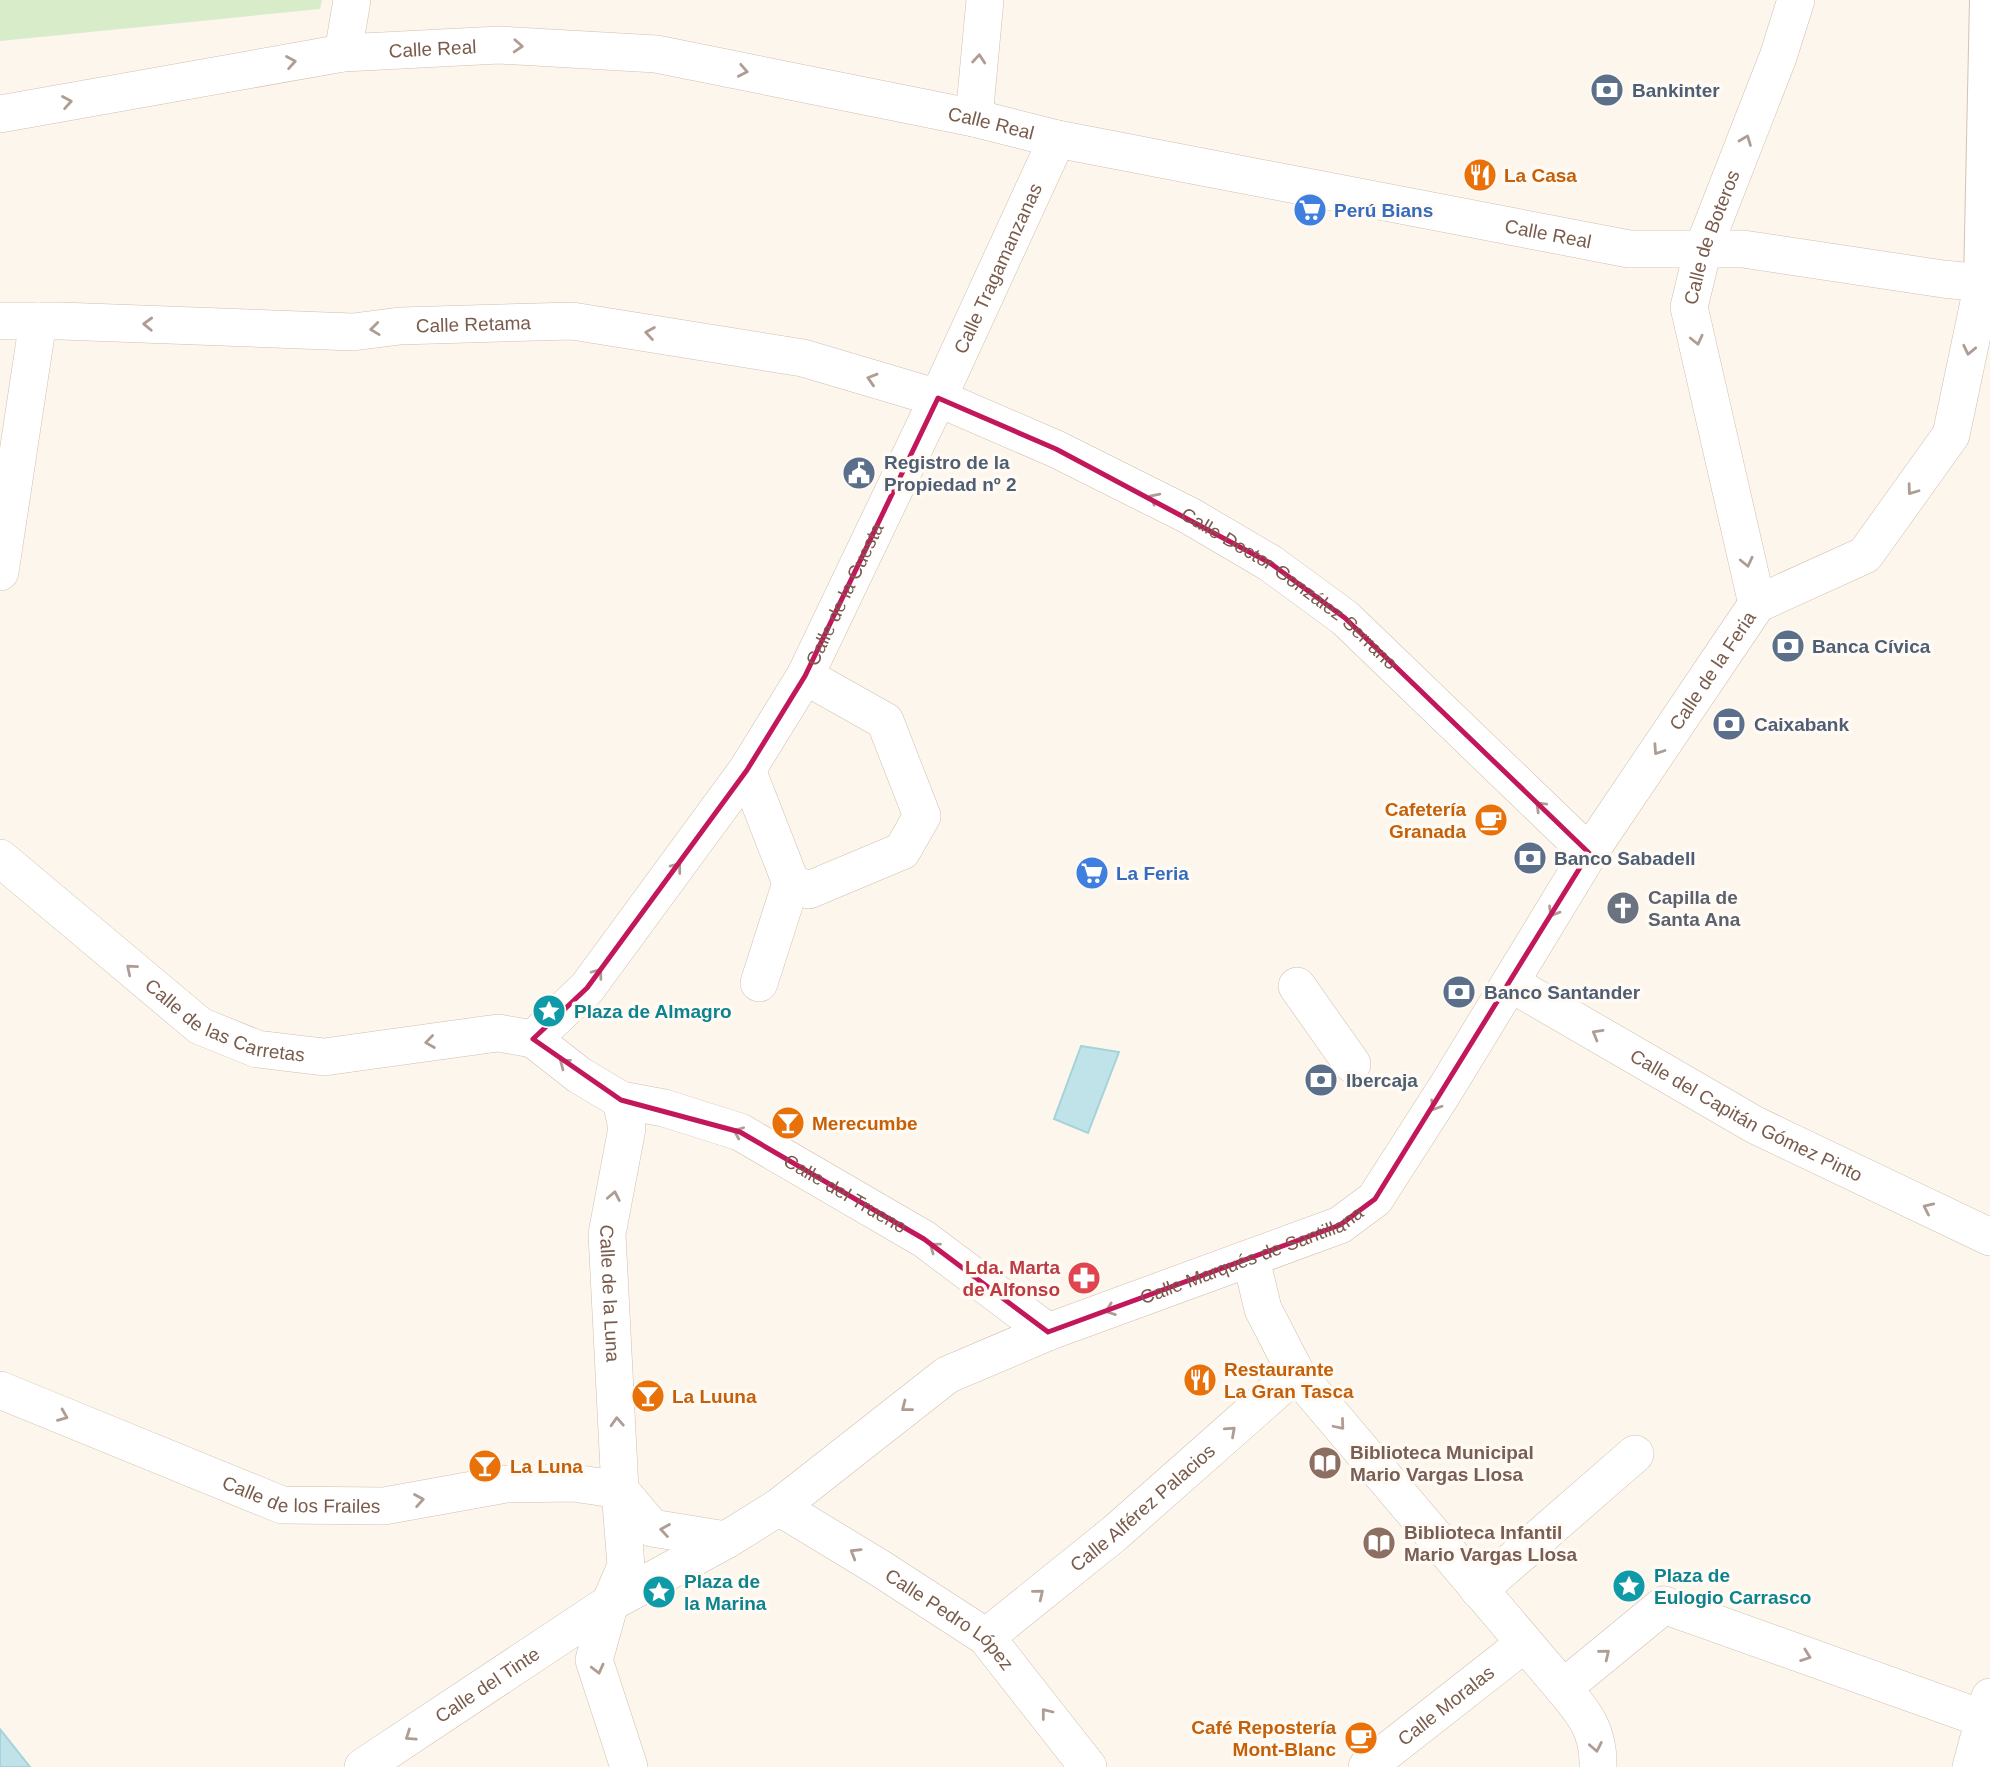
<svg xmlns="http://www.w3.org/2000/svg" width="1990" height="1767" font-family="Helvetica,sans-serif">
	<rect width="100%" height="100%" fill="#fdf6ec"/>
	<path fill="#d8ecc9" d="M0 0H322L320 9 0 41Z"/>
	<path fill="#bfe3e8" stroke="#a5d3da" stroke-width="2" d="M1081 1046 1119 1052 1088 1133 1054 1119Z
		M0 1729 30 1767H0Z"/>
	<g fill="none" stroke-linecap="round" stroke-linejoin="round">
		<defs>
			<g id="street">
				<path d="M343 53 352 0"/>
				<path id="s1" d="M0 114 343 53 499 45 656 54 974 118 1057 139 1629 249H1743L1943 279 1983 283 1990 281"/>
				<path d="M974 118 985 0"/>
				<path id="s2" d="M0 321H61L353 332 400 326 572 321 803 358 938 398 1056 449 1190 516 1270 563 1345 618 1589 853"/>
				<path d="M0 572 38 321"/>
				<path id="s3" d="M1757 604 1689 307 1703 249 1778 57 1796 0"/>
				<path d="M747 770 791 883 809 890 902 851 922 816 885 721 805 676"/>
				<path id="s4" d="M0 858 200 1026 257 1049 324 1057 498 1033 533 1039 579 1075 621 1100 664 1108 740 1132 924 1239 1048 1332"/>
				<path d="M759 983 791 883"/>
				<path id="s5" d="M1510 983 1755 1125 1990 1237"/>
				<path d="M1297 986 1352 1064"/>
				<path id="s6" d="M533 1039 587 988 747 770 805 676 938 398 1057 139"/>
				<path id="s7" d="M621 1100 627 1128 607 1234 620 1490 626 1566 610 1603 594 1660 629 1767"/>
				<path d="M1251 1259 1263 1309 1296 1373 1563 1688 1664 1605 1984 1719"/>
				<path id="s8" d="M0 1390 282 1505 384 1506 506 1484 574 1483 620 1490"/>
				<path d="M620 1490 652 1528 726 1540"/>
				<path id="s9" d="M779 1507 878 1567 986 1637 1088 1767"/>
				<path d="M1479 1590 1635 1454"/>
				<path id="s10" d="M986 1637 1115 1533 1296 1373"/>
				<path d="M1563 1688C1585 1714 1599 1731 1598 1767"/>
				<path id="s11" d="M363 1767 610 1603 726 1540 779 1507 947 1375 1048 1332 1340 1225 1375 1199 1448 1085 1589 853 1757 604 1865 555 1951 435 1983 283"/>
				<path id="s12" d="M1367 1767 1524 1644"/>
				<path d="M1971 1767 1990 1697"/>
			</g>
			<path id="secondary" d="M1983 283 1989 0"/>
		</defs>
		<use href="#street" stroke="#d1beb0" stroke-width="38"/>
		<use href="#secondary" stroke="#d6c0b0" stroke-width="40"/>
		<use href="#street" stroke="#fff" stroke-width="37"/>
		<use href="#secondary" stroke="#fff" stroke-width="38"/>
	</g>
	<defs><path id="oneway-chevron" d="M-2-3.5L2.5 0L-2 3.5" fill="none" stroke-width="1.6" stroke-linecap="round" stroke-linejoin="round" transform="scale(1.75)"/></defs>
	<g stroke="#af9d94">
		<use href="#oneway-chevron" transform="translate(518 46) rotate(3)"/>
		<use href="#oneway-chevron" transform="translate(979 59) rotate(-85)"/>
		<use href="#oneway-chevron" transform="translate(291 62) rotate(-10)"/>
		<use href="#oneway-chevron" transform="translate(743 71) rotate(11)"/>
		<use href="#oneway-chevron" transform="translate(67 102) rotate(-10)"/>
		<use href="#oneway-chevron" transform="translate(1746 140) rotate(-69)"/>
		<use href="#oneway-chevron" transform="translate(148 324) rotate(-178)"/>
		<use href="#oneway-chevron" transform="translate(375 329) rotate(173)"/>
		<use href="#oneway-chevron" transform="translate(650 333) rotate(-171)"/>
		<use href="#oneway-chevron" transform="translate(1697 340) rotate(77)"/>
		<use href="#oneway-chevron" transform="translate(1969 350) rotate(102)"/>
		<use href="#oneway-chevron" transform="translate(872 379) rotate(-163)"/>
		<use href="#oneway-chevron" transform="translate(1912 490) rotate(126)"/>
		<use href="#oneway-chevron" transform="translate(1154 498) rotate(-153)"/>
		<use href="#oneway-chevron" transform="translate(1747 562) rotate(77)"/>
		<use href="#oneway-chevron" transform="translate(1658 750) rotate(124)"/>
		<use href="#oneway-chevron" transform="translate(1540 806) rotate(-136)"/>
		<use href="#oneway-chevron" transform="translate(677 867) rotate(-53)"/>
		<use href="#oneway-chevron" transform="translate(1553 912) rotate(121)"/>
		<use href="#oneway-chevron" transform="translate(131 969) rotate(-140)"/>
		<use href="#oneway-chevron" transform="translate(598 973) rotate(-54)"/>
		<use href="#oneway-chevron" transform="translate(1597 1034) rotate(-150)"/>
		<use href="#oneway-chevron" transform="translate(430 1042) rotate(172)"/>
		<use href="#oneway-chevron" transform="translate(564 1063) rotate(-142)"/>
		<use href="#oneway-chevron" transform="translate(1435 1106) rotate(122)"/>
		<use href="#oneway-chevron" transform="translate(738 1132) rotate(-157)"/>
		<use href="#oneway-chevron" transform="translate(614 1196) rotate(-79)"/>
		<use href="#oneway-chevron" transform="translate(1928 1208) rotate(-155)"/>
		<use href="#oneway-chevron" transform="translate(934 1247) rotate(-143)"/>
		<use href="#oneway-chevron" transform="translate(1110 1310) rotate(160)"/>
		<use href="#oneway-chevron" transform="translate(906 1407) rotate(142)"/>
		<use href="#oneway-chevron" transform="translate(63 1416) rotate(22)"/>
		<use href="#oneway-chevron" transform="translate(617 1422) rotate(-93)"/>
		<use href="#oneway-chevron" transform="translate(1340 1425) rotate(50)"/>
		<use href="#oneway-chevron" transform="translate(1231 1431) rotate(-42)"/>
		<use href="#oneway-chevron" transform="translate(419 1500) rotate(-10)"/>
		<use href="#oneway-chevron" transform="translate(665 1530) rotate(-171)"/>
		<use href="#oneway-chevron" transform="translate(855 1553) rotate(-149)"/>
		<use href="#oneway-chevron" transform="translate(1039 1594) rotate(-39)"/>
		<use href="#oneway-chevron" transform="translate(1605 1654) rotate(-39)"/>
		<use href="#oneway-chevron" transform="translate(1806 1656) rotate(20)"/>
		<use href="#oneway-chevron" transform="translate(598 1669) rotate(76)"/>
		<use href="#oneway-chevron" transform="translate(1046 1713) rotate(-128)"/>
		<use href="#oneway-chevron" transform="translate(410 1736) rotate(146)"/>
		<use href="#oneway-chevron" transform="translate(1596 1747) rotate(79)"/>
	</g>
	<path fill="none" stroke="#c2185b" stroke-width="5" stroke-linejoin="round" d="M938 398 1056 449 1270 563 1345 618 1589 853 1375 1199 1340 1225 1048 1332 924 1239 740 1132 621 1100 533 1039 587 988 747 770 805 676Z"/>
	<defs>
		<symbol id="bank-disc" viewBox="-11 -11 22 22"><circle r="9.5" fill="#5c6f8a" stroke="#fffaf3"/><path d="M-6-4H6V4H-6ZM0-2.3a2.3 2.3 0 1 0 0 4.6a2.3 2.3 0 1 0 0-4.6Z" fill="#fff"/></symbol>
		<symbol id="restaurant-disc" viewBox="-11 -11 22 22"><circle r="9.5" fill="#e8710a" stroke="#fffaf3"/><path d="M-5-6h1v4h1v-4h1v4h1v-4h1v5L-1.5 .5V6h-2V.5L-5-1ZM5-6V6H3V1.5H1.5Q1.5-4 5-6Z" fill="#fff"/></symbol>
		<symbol id="supermarket-disc" viewBox="-11 -11 22 22"><circle r="9.5" fill="#3f7fe0" stroke="#fffaf3"/><path d="M-6-5.5h2.5l.6 2H6L4.5 2H-2.5L-4.4-4H-6ZM-1.5 3.2a1.3 1.3 0 1 0 .1 0ZM3 3.2a1.3 1.3 0 1 0 .1 0Z" fill="#fff"/></symbol>
		<symbol id="civic-disc" viewBox="-11 -11 22 22"><circle r="9.5" fill="#5c6f8a" stroke="#fffaf3"/><path d="M-.6-6.5H3V-4.5H.6V-3L4-1V1h2V6H-6V1h2V-1L-.6-3ZM-1.2 2.5V6h2.4V2.5Z" fill="#fff"/></symbol>
		<symbol id="cafe-disc" viewBox="-11 -11 22 22"><circle r="9.5" fill="#e8710a" stroke="#fffaf3"/><path d="M-5.5-4.5H6V0H3Q3 3.5 0 3.5H-2.5Q-5.5 3.5-5.5 0ZM3-3.2v2h1.7v-2ZM-6 4.5H4V6H-6Z" fill="#fff"/></symbol>
		<symbol id="church-disc" viewBox="-11 -11 22 22"><circle r="9.5" fill="#6b7280" stroke="#fffaf3"/><path d="M-1.2-6h2.4v3.5h3.3v2.4h-3.3V6h-2.4V-.1h-3.3v-2.4h3.3Z" fill="#fff"/></symbol>
		<symbol id="sight-disc" viewBox="-11 -11 22 22"><circle r="9.5" fill="#0f9aa8" stroke="#fffaf3"/><path d="M0-6L1.8-2.2L6-1.7L2.9 1.2L3.7 5.4L0 3.3L-3.7 5.4L-2.9 1.2L-6-1.7L-1.8-2.2Z" fill="#fff"/></symbol>
		<symbol id="bar-disc" viewBox="-11 -11 22 22"><circle r="9.5" fill="#e8710a" stroke="#fffaf3"/><path d="M-6-5H6L.8 .8V4.5H3.5V6h-7V4.5H-.8V.8Z" fill="#fff"/></symbol>
		<symbol id="pharmacy-disc" viewBox="-11 -11 22 22"><circle r="9.5" fill="#e0444e" stroke="#fffaf3"/><path d="M-2-6h4v4h4v4h-4v4h-4v-4h-4v-4h4Z" fill="#fff"/></symbol>
		<symbol id="library-disc" viewBox="-11 -11 22 22"><circle r="9.5" fill="#8d6e63" stroke="#fffaf3"/><path d="M-6-4Q-3-5.5-.7-3.5V5Q-3 3-6 4ZM6-4Q3-5.5 .7-3.5V5Q3 3 6 4Z" fill="#fff"/></symbol>
	</defs>
	<g fill-rule="evenodd">
		<use href="#bank-disc" x="1588" y="71" width="38" height="38"/>
		<use href="#restaurant-disc" x="1461" y="156" width="38" height="38"/>
		<use href="#supermarket-disc" x="1291" y="191" width="38" height="38"/>
		<use href="#civic-disc" x="840" y="454" width="38" height="38"/>
		<use href="#bank-disc" x="1769" y="627" width="38" height="38"/>
		<use href="#bank-disc" x="1710" y="705" width="38" height="38"/>
		<use href="#cafe-disc" x="1472" y="801" width="38" height="38"/>
		<use href="#bank-disc" x="1511" y="839" width="38" height="38"/>
		<use href="#supermarket-disc" x="1073" y="854" width="38" height="38"/>
		<use href="#church-disc" x="1604" y="889" width="38" height="38"/>
		<use href="#bank-disc" x="1440" y="973" width="38" height="38"/>
		<use href="#sight-disc" x="530" y="992" width="38" height="38"/>
		<use href="#bank-disc" x="1302" y="1061" width="38" height="38"/>
		<use href="#bar-disc" x="769" y="1104" width="38" height="38"/>
		<use href="#pharmacy-disc" x="1065" y="1259" width="38" height="38"/>
		<use href="#restaurant-disc" x="1181" y="1361" width="38" height="38"/>
		<use href="#bar-disc" x="629" y="1377" width="38" height="38"/>
		<use href="#library-disc" x="1306" y="1444" width="38" height="38"/>
		<use href="#bar-disc" x="466" y="1447" width="38" height="38"/>
		<use href="#library-disc" x="1360" y="1524" width="38" height="38"/>
		<use href="#sight-disc" x="1610" y="1567" width="38" height="38"/>
		<use href="#sight-disc" x="640" y="1573" width="38" height="38"/>
		<use href="#cafe-disc" x="1342" y="1719" width="38" height="38"/>
	</g>
	<g text-anchor="middle" dominant-baseline="central" stroke-width="7" stroke-linejoin="round" paint-order="stroke">
		<g font-size="19" fill="#7a5c4d" stroke="#fffaf3">
			<text stroke="none"><textPath href="#s1" startOffset="438">Calle Real</textPath></text>
			<text stroke="none"><textPath href="#s1" startOffset="1004">Calle Real</textPath></text>
			<text stroke="none"><textPath href="#s1" startOffset="1572">Calle Real</textPath></text>
			<text stroke="none"><textPath href="#s3" startOffset="378">Calle de Boteros</textPath></text>
			<text stroke="none"><textPath href="#s6" startOffset="906">Calle Tragamanzanas</textPath></text>
			<text stroke="none"><textPath href="#s2" startOffset="474">Calle Retama</textPath></text>
			<text stroke="none"><textPath href="#s2" startOffset="1349">Calle Doctor González Serrano</textPath></text>
			<text stroke="none"><textPath href="#s6" startOffset="546">Calle de la Cuesta</textPath></text>
			<text stroke="none"><textPath href="#s11" startOffset="1796">Calle de la Feria</textPath></text>
			<text stroke="none"><textPath href="#s4" startOffset="282">Calle de las Carretas</textPath></text>
			<text stroke="none"><textPath href="#s5" startOffset="271">Calle del Capitán Gómez Pinto</textPath></text>
			<text stroke="none"><textPath href="#s4" startOffset="954">Calle del Trueno</textPath></text>
			<text stroke="none"><textPath href="#s11" startOffset="1032">Calle Marqués de Santillana</textPath></text>
			<text stroke="none"><textPath href="#s7" startOffset="196">Calle de la Luna</textPath></text>
			<text stroke="none"><textPath href="#s8" startOffset="322">Calle de los Frailes</textPath></text>
			<text stroke="none"><textPath href="#s10" startOffset="203">Calle Alférez Palacios</textPath></text>
			<text stroke="none"><textPath href="#s9" startOffset="205">Calle Pedro López</textPath></text>
			<text stroke="none"><textPath href="#s11" startOffset="149">Calle del Tinte</textPath></text>
			<text stroke="none"><textPath href="#s12" startOffset="100">Calle Moralas</textPath></text>
		</g>
		<g font-size="19" font-weight="bold" fill="#4e5e75" stroke="#fffaf3" text-anchor="start">
			<text x="1632" y="90">Bankinter</text>
			<text x="884" y="462">Registro de la<tspan x="884" dy="22">Propiedad nº 2</tspan></text>
			<text x="1812" y="646">Banca Cívica</text>
			<text x="1754" y="724">Caixabank</text>
			<text x="1554" y="858">Banco Sabadell</text>
			<text x="1484" y="992">Banco Santander</text>
			<text x="1346" y="1080">Ibercaja</text>
		</g>
		<g font-size="19" font-weight="bold" fill="#c56008" stroke="#fffaf3" text-anchor="start">
			<text x="1504" y="175">La Casa</text>
			<text x="1466" y="809" text-anchor="end">Cafetería<tspan x="1466" dy="22">Granada</tspan></text>
			<text x="812" y="1123">Merecumbe</text>
			<text x="1224" y="1369">Restaurante<tspan x="1224" dy="22">La Gran Tasca</tspan></text>
			<text x="672" y="1396">La Luuna</text>
			<text x="510" y="1466">La Luna</text>
			<text x="1336" y="1727" text-anchor="end">Café Repostería<tspan x="1336" dy="22">Mont-Blanc</tspan></text>
		</g>
		<g font-size="19" font-weight="bold" fill="#366cbe" stroke="#fffaf3" text-anchor="start">
			<text x="1334" y="210">Perú Bians</text>
			<text x="1116" y="873">La Feria</text>
		</g>
		<g font-size="19" font-weight="bold" fill="#5b616d" stroke="#fffaf3" text-anchor="start">
			<text x="1648" y="897">Capilla de<tspan x="1648" dy="22">Santa Ana</tspan></text>
		</g>
		<g font-size="19" font-weight="bold" fill="#0d838f" stroke="#fffaf3" text-anchor="start">
			<text x="574" y="1011">Plaza de Almagro</text>
			<text x="1654" y="1575">Plaza de<tspan x="1654" dy="22">Eulogio Carrasco</tspan></text>
			<text x="684" y="1581">Plaza de<tspan x="684" dy="22">la Marina</tspan></text>
		</g>
		<g font-size="19" font-weight="bold" fill="#be3a42" stroke="#fffaf3" text-anchor="end">
			<text x="1060" y="1267">Lda. Marta<tspan x="1060" dy="22">de Alfonso</tspan></text>
		</g>
		<g font-size="19" font-weight="bold" fill="#785e54" stroke="#fffaf3" text-anchor="start">
			<text x="1350" y="1452">Biblioteca Municipal<tspan x="1350" dy="22">Mario Vargas Llosa</tspan></text>
			<text x="1404" y="1532">Biblioteca Infantil<tspan x="1404" dy="22">Mario Vargas Llosa</tspan></text>
		</g>
	</g>
</svg>
